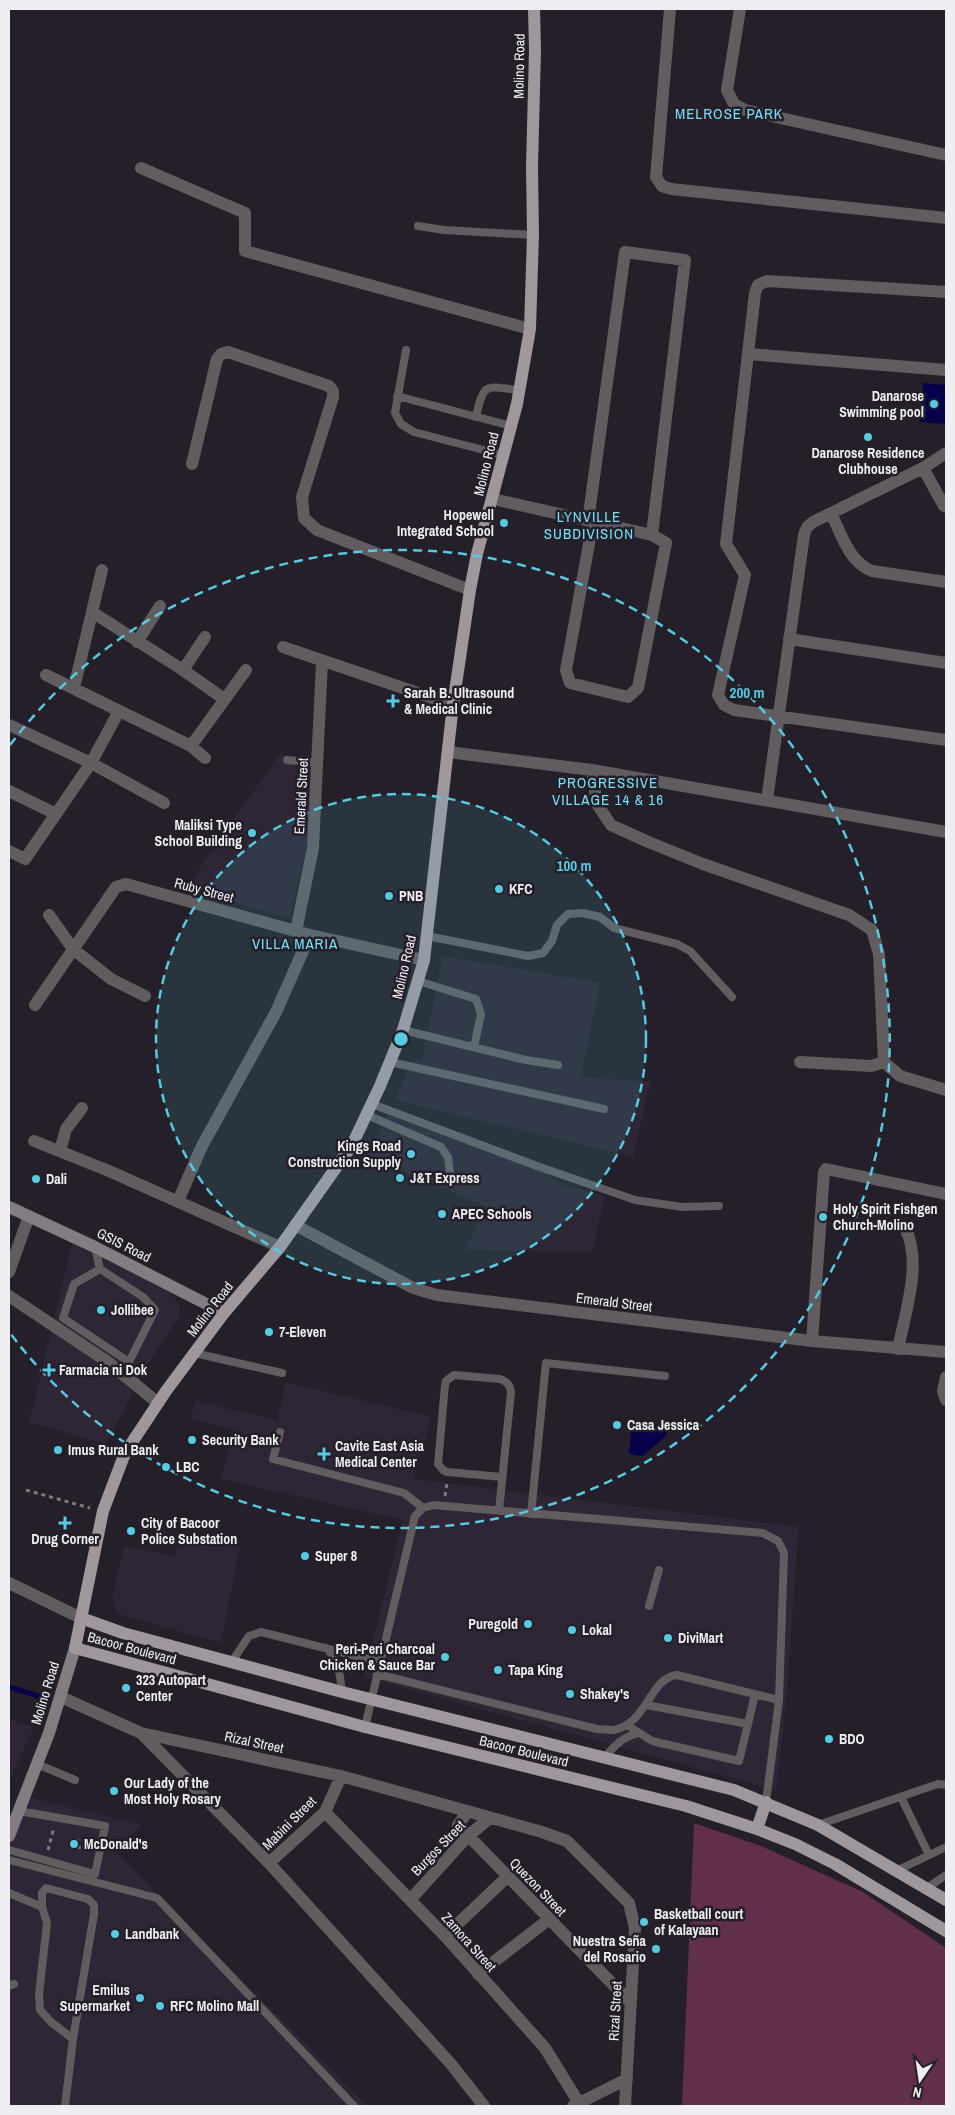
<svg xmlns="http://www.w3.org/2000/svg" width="955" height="2115" font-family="'Archivo Narrow',sans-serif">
	<rect width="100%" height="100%" fill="#241f29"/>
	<path fill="#2e2635" d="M281 752 312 783 308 844 289 918 185 889Z
		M443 956 600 983 581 1077 651 1082 633 1157 395 1100 412 1060H422Z
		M389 1113 533 1163 562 1185 605 1195 592 1252 465 1250 486 1207 368 1155Z
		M73 1241 172 1294 179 1304V1317L148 1364 106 1444 29 1422Z
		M286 1382 431 1417 414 1479 799 1527 786 1702 776 1790 364 1677 403 1520 221 1479 234 1429 191 1420 195 1401 277 1420Z
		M180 1536 240 1546 221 1643 118 1614 112 1599 124 1546 175 1556Z
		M9 1719 34 1727 9 1781Z
		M25 1796 141 1825 116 1852 367 2106H9V1836Z"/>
	<path fill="#612f4a" d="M694 1823 761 1846 863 1892 946 1948V2106H682Z"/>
	<path fill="#07004a" d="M923 383 946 385V424L920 422Z
		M632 1423 667 1426V1435L643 1456 629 1454Z"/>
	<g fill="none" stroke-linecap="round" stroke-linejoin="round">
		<path stroke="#07004a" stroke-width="5" d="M9 1687 44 1698"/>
		<path stroke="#7e7a82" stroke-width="3" stroke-dasharray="4 4" stroke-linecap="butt" d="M26 1490 90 1508
			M445 1496 447 1483
			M75 1840 87 1842 85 1849 78 1847
			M48 1850 54 1827"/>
		<path stroke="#605c60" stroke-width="8" d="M418 226 444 230 533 235
			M406 350 395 413 401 424 414 432 503 455
			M397 396 511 426
			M476 417C484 380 486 387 520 390
			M287 760 318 763
			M427 936 528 956 543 953 552 941 557 925 568 914 583 913 600 917 614 928 677 944 690 951 732 997
			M418 981 476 999 481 1014 474 1047
			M403 1030 526 1060 558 1065
			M390 1062 604 1109
			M372 1104 537 1166 635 1200 682 1207 719 1206
			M367 1115 441 1147 448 1157 451 1181
			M95 1247 100 1269 143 1297 155 1310 129 1362 63 1318 74 1284 100 1269
			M194 1353 282 1373
			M280 1432 273 1459 404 1493 423 1508
			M499 1511 511 1392C510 1385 507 1381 500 1379L454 1375 446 1381 445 1385 438 1464 444 1471 448 1472 502 1477
			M531 1514 546 1363 665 1376
			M649 1606 659 1570
			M326 1648C339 1661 340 1674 342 1692
			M231 1663 249 1636 261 1632 380 1662
			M377 1674 597 1729C602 1729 608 1730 613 1730 648 1724 649 1678 677 1675L779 1700
			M748 1724 755 1694
			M627 1725 652 1741 739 1761 748 1724 646 1705
			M365 1727 415 1516 423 1508 433 1505 763 1533 778 1541 784 1553 779 1700 766 1802
			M605 1757C616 1744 622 1738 638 1733
			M37 1764 75 1780
			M901 1797 929 1855
			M818 1825 926 1788 938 1784 946 1785
			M9 1850 95 1874 105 1826 19 1811
			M9 1860 157 1898 354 2106
			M898 1870 946 1847
			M927 1888 946 1875
			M9 1893 42 1907 47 1923 39 1994 40 2010 51 2022 73 2039
			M42 1907V1893L46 1888 88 1899 94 1905V1914L73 2039 65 2106
			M9 1986 14 1984"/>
		<path stroke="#605c60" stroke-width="12" d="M670 9 656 177 662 186 671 189 946 218
			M740 9 727 90 734 104 745 110 946 155
			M141 168 245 213V251L530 329
			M946 292 767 281 758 285 755 293 726 544 745 575 718 695 724 705 734 710 946 740
			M748 354 946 370
			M192 464 217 359 221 354 228 352 329 386 333 391V397L302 497 304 518 317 530 470 590
			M923 468 944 506 946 507
			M493 499 652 535 666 543 638 688 628 697 570 683 566 670 593 522
			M831 513C841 534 849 562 872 571L946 582
			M588 521 625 252 685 260 652 535
			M92 612 183 670 224 699
			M789 639 946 663
			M137 642 160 606
			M283 647 453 705
			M183 670 205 637
			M46 675 191 746 205 758
			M74 688 102 570
			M9 725 91 763 164 803
			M191 746 246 670
			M448 752 592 770 946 832
			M592 770 597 804 611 825 646 841 703 864 849 915 872 930 879 954 884 1062 900 1076 946 1090
			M9 791 56 814
			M767 800 804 535 807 527 813 522 923 468 946 453
			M9 851 25 859 91 763 119 711
			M49 915 73 949 111 979 145 996
			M296 931 313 848 322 662
			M35 1005 116 887 126 884 310 935 424 960
			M800 1062 871 1066 884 1062
			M34 1141 109 1171 280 1247
			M60 1151 66 1129 82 1108
			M178 1201 202 1146 276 1012 310 935
			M295 1225 413 1288 437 1295 812 1341 946 1352
			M9 1272 29 1216
			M9 1296 108 1362 158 1403
			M812 1341 824 1172 826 1169 946 1194
			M898 1349C905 1313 923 1262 905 1228
			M946 1377 943 1391 946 1400
			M9 1583 81 1618
			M61 1697 141 1733 341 1776 542 1832 567 1841 629 1903 635 1928 625 2106
			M141 1733 269 1863 451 2064 484 2106
			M468 1811 458 1825 630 2002
			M325 1812 445 1936 545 2048 579 2103
			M269 1863 325 1812 341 1776
			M410 1900 468 1836 490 1818
			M445 1936 508 1876
			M478 1974 548 1920
			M573 2106 627 2079"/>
		<path stroke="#837c83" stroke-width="12" d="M9 1207 95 1247 224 1313
			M9 1836 49 1733 75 1648"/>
		<path stroke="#9f969e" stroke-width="12" d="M534 9 535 50 532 167 533 235 530 329 517 404 477 554 470 590 453 705 424 960 403 1030 380 1086 352 1145 280 1247 224 1313 166 1391 125 1453 103 1511 75 1648 365 1727 686 1806 757 1829 795 1844 835 1864 946 1931
			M81 1618 123 1633 342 1692 734 1790 818 1825 946 1900
			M757 1829 766 1802"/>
	</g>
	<circle cx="401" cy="1039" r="245" fill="#55cae0" fill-opacity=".12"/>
	<g fill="none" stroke="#55cae0" stroke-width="2.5" stroke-dasharray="9 6">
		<circle cx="401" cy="1039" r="245"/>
		<path d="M10 745A489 489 0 1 1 10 1333"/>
	</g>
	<g fill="#55cae0" stroke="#241f29" stroke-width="2">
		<circle cx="934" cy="404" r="5"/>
		<circle cx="868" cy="437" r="5"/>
		<circle cx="504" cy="523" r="5"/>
		<path d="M390.5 693.5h5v5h5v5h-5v5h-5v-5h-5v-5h5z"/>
		<circle cx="252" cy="833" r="5"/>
		<circle cx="499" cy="889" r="5"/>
		<circle cx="389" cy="896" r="5"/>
		<circle cx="411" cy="1154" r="5"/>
		<circle cx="400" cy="1178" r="5"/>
		<circle cx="36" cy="1179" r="5"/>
		<circle cx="442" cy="1214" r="5"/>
		<circle cx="823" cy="1217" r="5"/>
		<circle cx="101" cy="1310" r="5"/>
		<circle cx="269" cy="1332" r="5"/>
		<path d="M46.5 1362.5h5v5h5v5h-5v5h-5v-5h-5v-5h5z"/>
		<circle cx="617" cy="1425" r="5"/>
		<circle cx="192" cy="1440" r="5"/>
		<circle cx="58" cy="1450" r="5"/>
		<path d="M321.5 1446.5h5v5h5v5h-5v5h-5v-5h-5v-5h5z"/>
		<circle cx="166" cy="1467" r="5"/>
		<path d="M62.5 1515.5h5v5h5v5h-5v5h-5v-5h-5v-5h5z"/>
		<circle cx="131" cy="1531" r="5"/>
		<circle cx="305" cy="1556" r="5"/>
		<circle cx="528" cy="1624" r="5"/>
		<circle cx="572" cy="1630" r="5"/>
		<circle cx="668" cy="1638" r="5"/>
		<circle cx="445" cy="1657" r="5"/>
		<circle cx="498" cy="1670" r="5"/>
		<circle cx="126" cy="1688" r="5"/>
		<circle cx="570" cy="1694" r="5"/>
		<circle cx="829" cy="1739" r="5"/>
		<circle cx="114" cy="1791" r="5"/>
		<circle cx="74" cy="1844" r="5"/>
		<circle cx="644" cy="1922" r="5"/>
		<circle cx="115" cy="1934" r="5"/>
		<circle cx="656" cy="1949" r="5"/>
		<circle cx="140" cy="1998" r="5"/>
		<circle cx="160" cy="2006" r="5"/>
	</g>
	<g text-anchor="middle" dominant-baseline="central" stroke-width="5" stroke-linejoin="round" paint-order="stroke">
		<g font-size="14" fill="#f0edf3" stroke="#241f29">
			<text transform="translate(519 66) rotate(-89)">Molino Road</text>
			<text transform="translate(486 464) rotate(-76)">Molino Road</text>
			<text transform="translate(301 796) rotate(-87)">Emerald Street</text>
			<text transform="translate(204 890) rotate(15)">Ruby Street</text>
			<text transform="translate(404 967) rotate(-77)">Molino Road</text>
			<text transform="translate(124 1245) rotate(27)">GSIS Road</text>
			<text transform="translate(614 1302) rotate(7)">Emerald Street</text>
			<text transform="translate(210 1309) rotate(-52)">Molino Road</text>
			<text transform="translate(132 1648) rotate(15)">Bacoor Boulevard</text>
			<text transform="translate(45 1693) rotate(-73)">Molino Road</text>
			<text transform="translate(254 1742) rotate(12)">Rizal Street</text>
			<text transform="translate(524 1751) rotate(14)">Bacoor Boulevard</text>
			<text transform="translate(289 1823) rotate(-45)">Mabini Street</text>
			<text transform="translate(438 1848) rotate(-46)">Burgos Street</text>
			<text transform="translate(538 1887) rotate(46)">Quezon Street</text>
			<text transform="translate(469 1942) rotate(48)">Zamora Street</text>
			<text transform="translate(615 2011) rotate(-87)">Rizal Street</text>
		</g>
		<g font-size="14" font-weight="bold" fill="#f0edf3" stroke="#241f29" text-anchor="start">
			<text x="924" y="396" text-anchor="end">Danarose<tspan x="924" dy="16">Swimming pool</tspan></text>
			<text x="868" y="453" text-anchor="middle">Danarose Residence<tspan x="868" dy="16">Clubhouse</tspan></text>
			<text x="494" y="515" text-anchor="end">Hopewell<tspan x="494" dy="16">Integrated School</tspan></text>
			<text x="404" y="693">Sarah B. Ultrasound<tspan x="404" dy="16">&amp; Medical Clinic</tspan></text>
			<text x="242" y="825" text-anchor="end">Maliksi Type<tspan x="242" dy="16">School Building</tspan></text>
			<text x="509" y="889">KFC</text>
			<text x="399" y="896">PNB</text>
			<text x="401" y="1146" text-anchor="end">Kings Road<tspan x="401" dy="16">Construction Supply</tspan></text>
			<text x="410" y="1178">J&amp;T Express</text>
			<text x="46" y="1179">Dali</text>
			<text x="833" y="1209">Holy Spirit Fishgen<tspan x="833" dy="16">Church-Molino</tspan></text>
			<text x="452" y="1214">APEC Schools</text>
			<text x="111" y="1310">Jollibee</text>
			<text x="279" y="1332">7-Eleven</text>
			<text x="59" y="1370">Farmacia ni Dok</text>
			<text x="627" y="1425">Casa Jessica</text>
			<text x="202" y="1440">Security Bank</text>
			<text x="335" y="1446">Cavite East Asia<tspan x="335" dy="16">Medical Center</tspan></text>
			<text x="68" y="1450">Imus Rural Bank</text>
			<text x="176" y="1467">LBC</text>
			<text x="141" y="1523">City of Bacoor<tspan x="141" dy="16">Police Substation</tspan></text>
			<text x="65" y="1539" text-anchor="middle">Drug Corner</text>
			<text x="315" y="1556">Super 8</text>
			<text x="518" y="1624" text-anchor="end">Puregold</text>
			<text x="582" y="1630">Lokal</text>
			<text x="678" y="1638">DiviMart</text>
			<text x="435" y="1649" text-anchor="end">Peri-Peri Charcoal<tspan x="435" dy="16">Chicken &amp; Sauce Bar</tspan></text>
			<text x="508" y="1670">Tapa King</text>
			<text x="136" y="1680">323 Autopart<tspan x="136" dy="16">Center</tspan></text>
			<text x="580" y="1694">Shakey's</text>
			<text x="839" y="1739">BDO</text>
			<text x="124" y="1783">Our Lady of the<tspan x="124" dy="16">Most Holy Rosary</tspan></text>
			<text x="84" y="1844">McDonald's</text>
			<text x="654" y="1914">Basketball court<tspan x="654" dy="16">of Kalayaan</tspan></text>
			<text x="125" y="1934">Landbank</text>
			<text x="646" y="1941" text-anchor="end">Nuestra Seña<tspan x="646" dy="16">del Rosario</tspan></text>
			<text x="130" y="1990" text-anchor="end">Emilus<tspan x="130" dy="16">Supermarket</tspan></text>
			<text x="170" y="2006">RFC Molino Mall</text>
		</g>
		<g font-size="15" letter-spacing="1" fill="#77def3" stroke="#241f29">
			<text x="729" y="113">MELROSE PARK</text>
			<text x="589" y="516">LYNVILLE<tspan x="589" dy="17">SUBDIVISION</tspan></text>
			<text x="608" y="782">PROGRESSIVE<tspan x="608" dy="17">VILLAGE 14 &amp; 16</tspan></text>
			<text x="295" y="943">VILLA MARIA</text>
		</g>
	</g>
	<circle cx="401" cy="1039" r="8" fill="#55cae0" stroke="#241f29" stroke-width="2.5"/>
	<g font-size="15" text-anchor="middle" font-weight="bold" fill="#55cae0" stroke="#241f29" stroke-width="5" stroke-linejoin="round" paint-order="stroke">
		<text x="747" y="698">200 m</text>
		<text x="574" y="871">100 m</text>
	</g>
	<rect width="955" height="2115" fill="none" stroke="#f0edf3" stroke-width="20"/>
	<g transform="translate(920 2080) rotate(193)" stroke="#241f29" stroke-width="4" paint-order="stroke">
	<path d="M0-4L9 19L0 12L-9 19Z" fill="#f0edf3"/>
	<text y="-8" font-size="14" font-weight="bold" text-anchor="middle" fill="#f0edf3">N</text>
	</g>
</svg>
